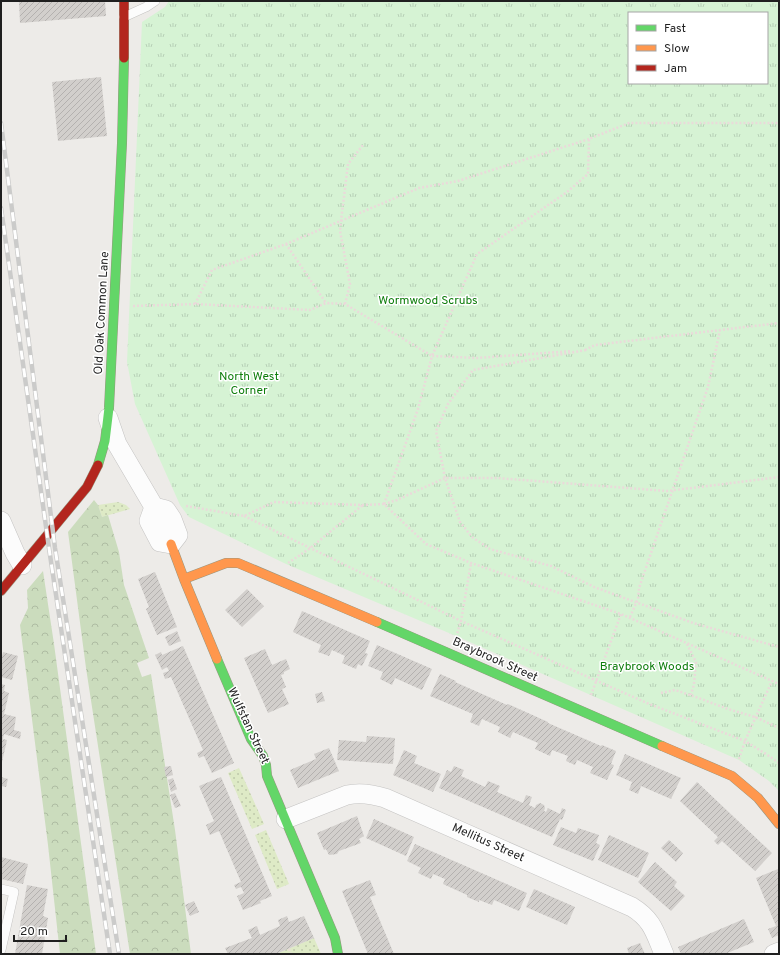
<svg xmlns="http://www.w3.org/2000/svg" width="780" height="955" font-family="Overpass,sans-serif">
	<defs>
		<pattern id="grass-dots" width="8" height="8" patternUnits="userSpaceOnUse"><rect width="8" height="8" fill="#deeac6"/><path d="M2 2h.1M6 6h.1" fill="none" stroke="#bec8aa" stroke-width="1.8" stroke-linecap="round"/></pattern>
		<pattern id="forest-crowns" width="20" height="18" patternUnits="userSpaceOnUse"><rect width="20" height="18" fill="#cbdcbd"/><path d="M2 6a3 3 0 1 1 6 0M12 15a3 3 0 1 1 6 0" fill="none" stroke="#aebca2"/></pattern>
		<pattern id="park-tufts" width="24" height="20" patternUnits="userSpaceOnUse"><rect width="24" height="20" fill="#d6f3d4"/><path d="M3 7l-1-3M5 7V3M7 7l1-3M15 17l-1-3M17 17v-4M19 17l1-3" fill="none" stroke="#b7d0b6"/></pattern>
		<pattern id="building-hatch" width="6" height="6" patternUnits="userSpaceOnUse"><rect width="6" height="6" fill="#d2cfcc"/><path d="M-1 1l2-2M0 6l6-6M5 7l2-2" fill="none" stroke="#b4b1af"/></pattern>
	</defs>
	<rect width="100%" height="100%" fill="#edebe8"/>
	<path fill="url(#grass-dots)" d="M118 502 126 505 130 509 102 517 98 505Z
		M239 768 264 824 252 829 228 773Z
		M266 830 289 884 277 889 255 835Z
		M314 938 321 954H276Z"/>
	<path fill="url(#forest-crowns)" d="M94 500 98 505 102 517 108 515 119 552 124 585 149 658 137 663 142 677 151 674 175 830 191 954H130L86 668 68 532Z
		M43 571 54 644 96 954H60L48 845 20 625 28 608 27 590Z"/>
	<path fill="url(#park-tufts)" fill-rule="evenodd" d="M169 1H779V791L769 781 739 760 456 636 286 564 189 517 180 505 135 404 127 362 142 22 165 7ZM629 13H767V83H629Z"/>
	<path fill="url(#building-hatch)" d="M19 1H105L106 16 20 23Z
		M101 77 107 136 58 141 52 82Z
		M155 572 177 627 157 635 146 609 149 607 138 579Z
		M247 589 264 606 242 627 225 610Z
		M302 611 370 641 365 653 368 654 362 666 358 664 356 669 342 663 345 656 332 650 329 656 318 652 321 645 293 632Z
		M177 631 181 641 169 646 165 637Z
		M377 645 432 669 422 690 395 678 392 685 380 679 383 672 368 666Z
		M183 646 234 763 212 773 204 756 199 758 197 753 203 750 171 677 165 679 163 673 169 671 167 667 162 670 155 655 161 652 162 655Z
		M265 649 272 665 286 659 290 669 284 672V674L281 675 286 687 282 689 289 704 268 713 244 658Z
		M3 652 18 656 12 680 1 677V660Z
		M440 674 456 681 455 682 507 705 508 704 548 722V723L601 746 602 745 616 751 611 764 614 765 607 780 590 773 593 767 577 760 575 765 566 761 568 756 552 750 550 756 535 749 538 743 513 732 510 738 498 732 500 727 482 719 479 726 470 722 473 714 430 696Z
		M1 684 5 685 4 691 9 693 4 714 16 717 14 730 21 732 20 739 4 734 3 739 7 740 2 762Z
		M322 692 325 701 317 703 315 694Z
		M367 736 395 738 393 764 337 760 339 740 366 742Z
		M329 748 339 771 298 788 290 770 316 759 314 754Z
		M404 750 417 756 414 763 441 774 433 792 393 775Z
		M625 754 681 778 671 799 641 786 638 794 629 790 632 782 616 775Z
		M171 766 173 775 166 777 164 767Z
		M454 766 464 770 461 776 485 787 488 781 500 786 497 792 523 803 526 795 532 797 529 805 535 808 536 805 540 803 544 805 545 808 544 811 546 812 548 808 560 814 562 808 566 810 562 820 560 819 552 837 439 788 447 770 451 772Z
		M1 777 8 779 6 787 1 786Z
		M221 777 272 896 260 901 261 903 243 910 237 896 244 893 241 887 236 889 234 885 241 882 219 831 210 835 206 825 214 821 199 786Z
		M173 778 177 789 171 792 168 780Z
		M697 782 772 853 755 871 722 841 718 845 714 841 718 837 680 801Z
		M175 793 181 806 175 808 170 795Z
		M357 816 364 836 359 839 361 843 339 851 337 854 329 855 326 849 324 850 317 833Z
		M374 819 414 837 406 856 366 838Z
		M561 827 576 833 578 828 599 835 596 843 600 845 593 861 553 845Z
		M609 835 649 853 638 878 598 860Z
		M669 840 683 853 676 862 661 848Z
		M415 844 527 893 519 911 494 900 492 905 479 900V902L467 897V895L443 884 445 879 433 874 431 879 418 873 421 868 407 861Z
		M1 857 28 864 23 884 1 879Z
		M655 862 677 882 674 886 685 896 671 911 638 882Z
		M778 869 779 935 772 938 768 929 776 926 756 878Z
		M370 880 376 895 370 897 394 954H368L342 891Z
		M27 885 48 889 43 916 48 918 42 954H15Z
		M534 889 575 907 567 925 526 907Z
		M194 901 199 912 190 916 185 905Z
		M287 916 289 922 304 916 314 938 276 954H228L225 948 252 938 248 930 257 926 260 935 280 926 278 920Z
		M744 919 754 942 725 954H681L678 947Z
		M640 943 645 954H629L627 948Z"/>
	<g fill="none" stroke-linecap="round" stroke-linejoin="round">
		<defs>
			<path id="lane" d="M124 17 146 7 155 1
				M155 508 171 544
				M1 889 14 892 1 950"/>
			<path id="street" d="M108 418 117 444 154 507 166 510 172 519 178 535 171 544 160 542 149 521 154 507
				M1 521 15 553 22 565
				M286 819 347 795C360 792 372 794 385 798L632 907C653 920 655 933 664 954
				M774 954 779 952"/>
			<path id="fast" d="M98 465 105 441 109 408 122 143 124 58
				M377 622 662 746
				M217 659 251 739 263 756 266 765 267 776 335 938 338 954"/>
			<path id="slow" d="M171 544 184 579 217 659
				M184 579 226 563H238L377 622
				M662 746 732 776 758 798 779 824"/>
			<path id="jam" d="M124 1V58
				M1 591 87 487 98 465"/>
		</defs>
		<use href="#lane" stroke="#c4c3c2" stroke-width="10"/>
		<use href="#street" stroke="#c4c3c2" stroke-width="20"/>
		<use href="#fast" stroke="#989780" stroke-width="10"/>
		<use href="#slow" stroke="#989780" stroke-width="10"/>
		<use href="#jam" stroke="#989780" stroke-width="10"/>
		<path stroke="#eadada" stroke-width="2.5" stroke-dasharray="2 2" stroke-linecap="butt" d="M286 244 326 303
			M195 304 212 270 286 244 419 188 458 181 589 139
			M345 304 350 284 340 231 341 221 348 164 363 145
			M133 306 195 304 310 310 326 303 345 304 432 356 477 254 567 192 588 174 589 139 629 123H779
			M585 350 595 345 779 323
			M586 350 473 370 448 404 436 431 445 478 460 522 472 537 490 549 551 566 594 587 693 623 779 647
			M384 504 418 409 432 356 477 358 572 351
			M384 504 397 500 445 478H497L667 491 779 477
			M186 506 244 516 274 502 363 505 384 504 426 544 471 563 621 614 779 684
			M244 516 461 621 647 703 745 741 766 754 779 763
			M288 563 309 549 363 505
			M630 617 638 599 639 588 708 387 720 330
			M456 637 461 621 471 563
			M687 644 696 662 694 684 691 695
			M661 693 675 690 693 696 728 709 755 717 779 728
			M591 695 621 614
			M739 759 745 741 772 681
			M289 949 291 954"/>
		<use href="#lane" stroke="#fcfcfc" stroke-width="9"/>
		<use href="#street" stroke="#fcfcfc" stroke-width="19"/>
		<use href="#fast" stroke="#63d668" stroke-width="9"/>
		<use href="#slow" stroke="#ff974d" stroke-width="9"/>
		<use href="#jam" stroke="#b3261e" stroke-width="9"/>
		<defs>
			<path id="rail" d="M1 123 55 548 119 954
				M1 208 50 555 110 954"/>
		</defs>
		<use href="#rail" stroke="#cbcbca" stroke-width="4.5"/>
		<use href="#rail" stroke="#fff" stroke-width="3" stroke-dasharray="9" stroke-linecap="butt"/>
	</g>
	<g text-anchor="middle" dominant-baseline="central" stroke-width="3" stroke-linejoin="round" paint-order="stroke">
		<g font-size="12" fill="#0e7e0c" stroke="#fff">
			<text x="428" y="301">Wormwood Scrubs</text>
			<text x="249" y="377">North West<tspan x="249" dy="14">Corner</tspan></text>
			<text x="647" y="667">Braybrook Woods</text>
		</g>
		<g font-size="12" fill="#1f1f1f" stroke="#fff">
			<text transform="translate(102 313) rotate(-87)">Old Oak Common Lane</text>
			<text transform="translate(495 660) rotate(24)">Braybrook Street</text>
			<text transform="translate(248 726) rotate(65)">Wulfstan Street</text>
			<text transform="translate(488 843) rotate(24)">Mellitus Street</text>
		</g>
	</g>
	<rect width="780" height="955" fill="none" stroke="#1f1f1f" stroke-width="4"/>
	<rect x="628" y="12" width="140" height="72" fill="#ffffff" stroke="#a5a5a5"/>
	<rect x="636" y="25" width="20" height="6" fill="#63d668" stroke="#a5a5a5"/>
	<text x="664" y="32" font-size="12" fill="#1f1f1f">Fast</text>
	<rect x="636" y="45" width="20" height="6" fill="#ff974d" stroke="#a5a5a5"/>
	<text x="664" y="52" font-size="12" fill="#1f1f1f">Slow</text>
	<rect x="636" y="65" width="20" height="6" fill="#b3261e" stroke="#a5a5a5"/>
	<text x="664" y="72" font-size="12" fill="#1f1f1f">Jam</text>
	<path d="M14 935v6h52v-6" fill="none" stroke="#1f1f1f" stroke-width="2"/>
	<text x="20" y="935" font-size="12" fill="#1f1f1f" stroke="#ffffff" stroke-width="3" paint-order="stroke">20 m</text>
</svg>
